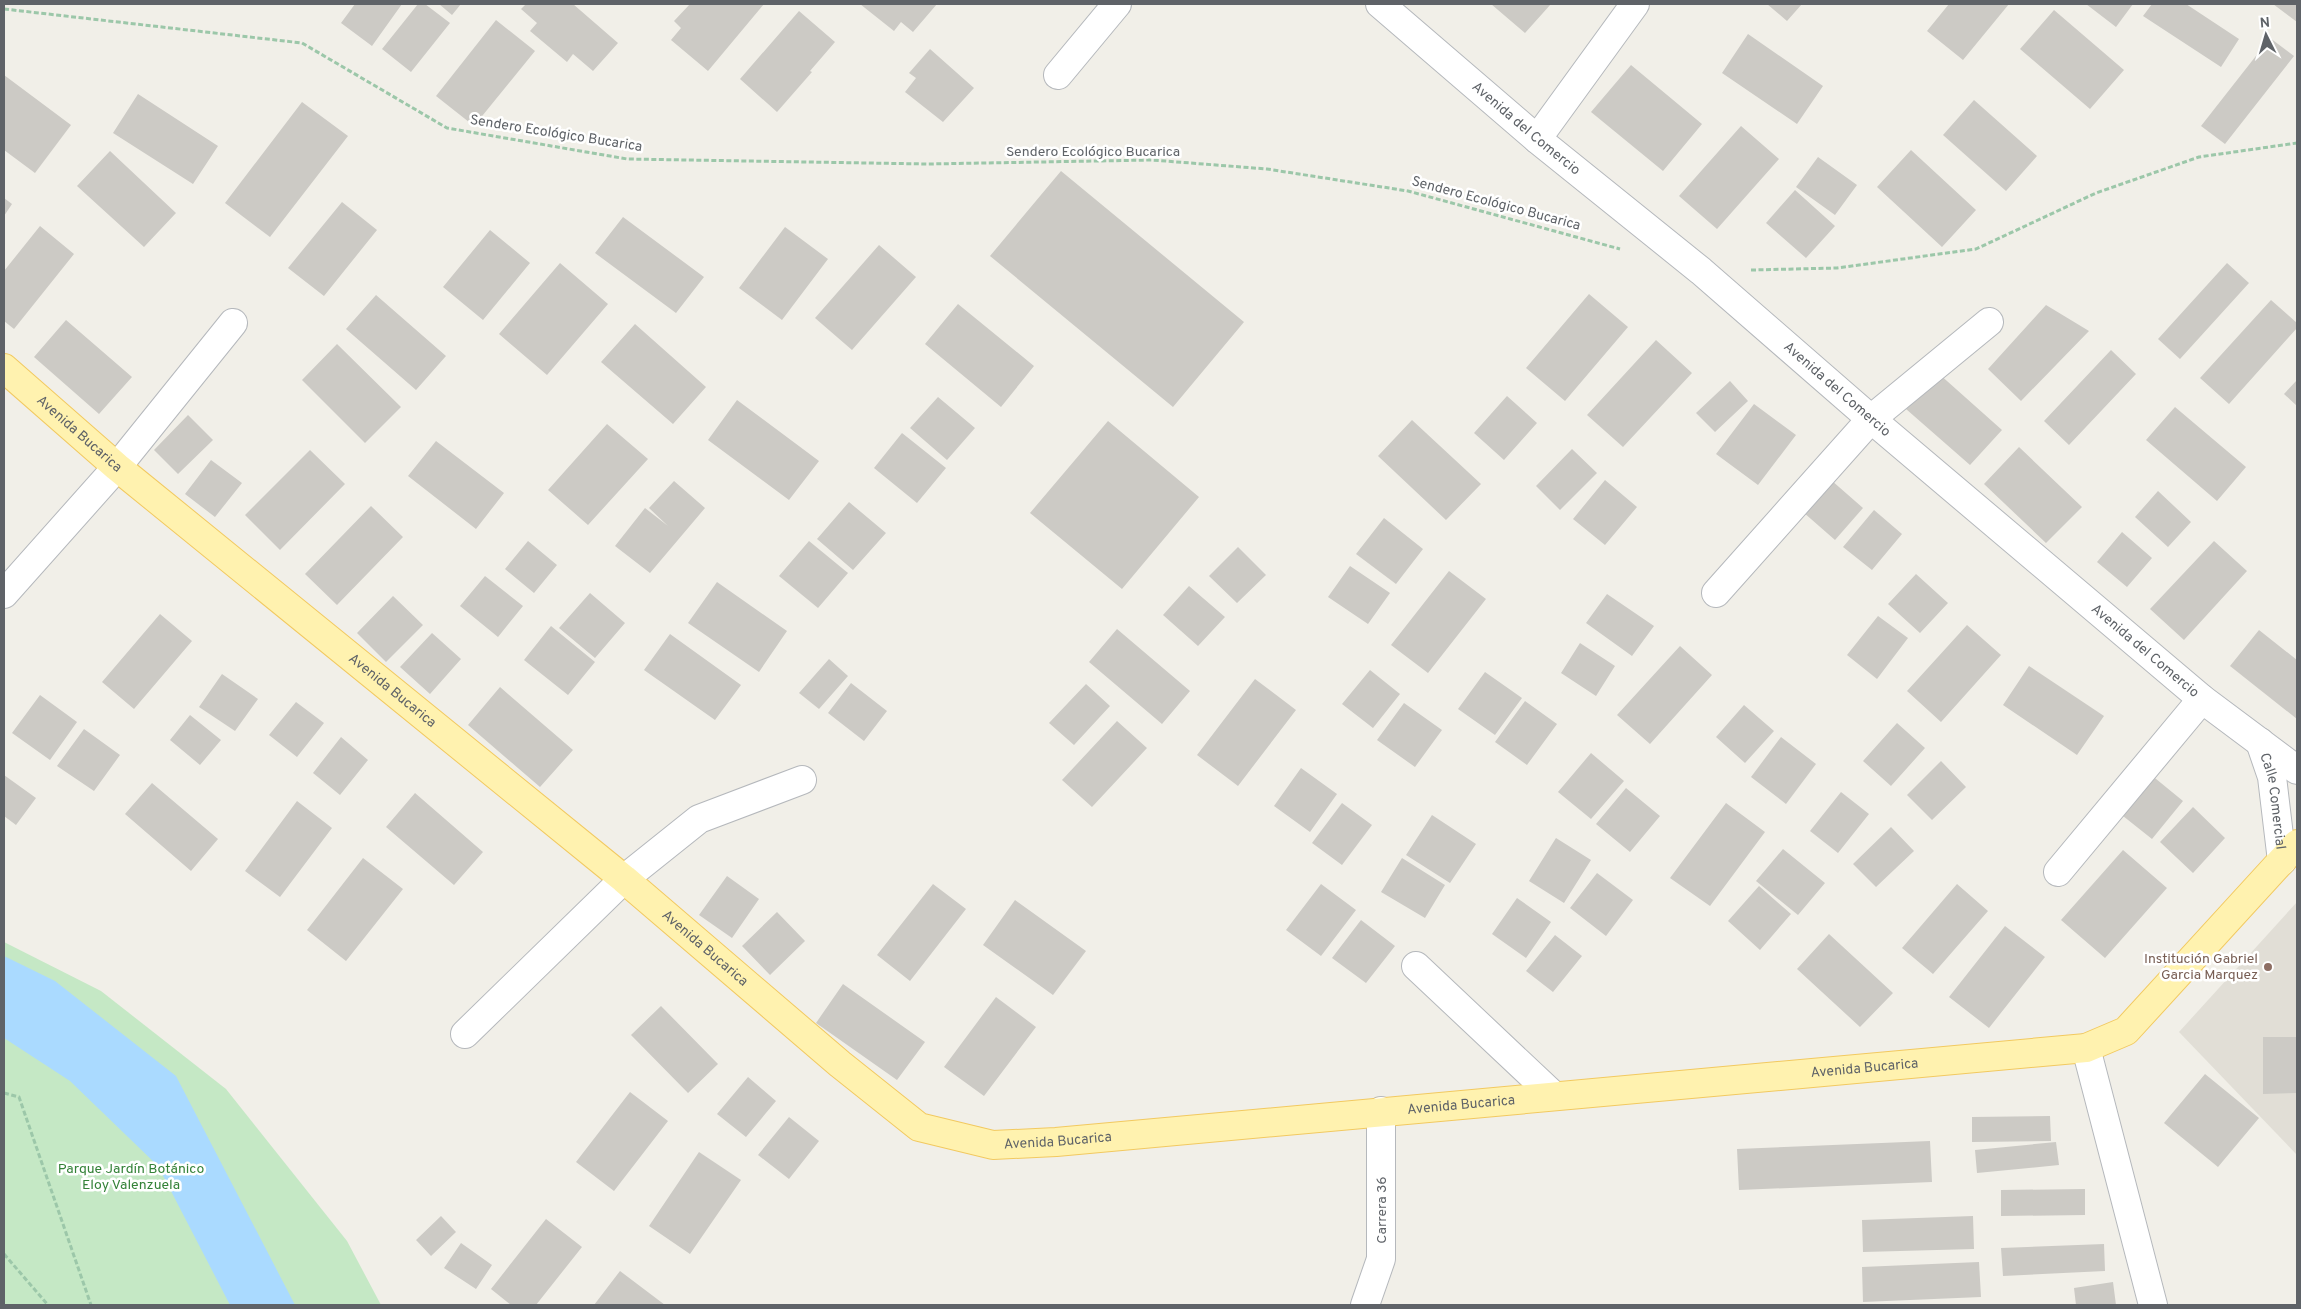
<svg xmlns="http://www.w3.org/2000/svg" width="2301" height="1309" font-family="Overpass,sans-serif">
	<rect width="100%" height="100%" fill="#f1efe8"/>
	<path fill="#e1ded6" d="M2297 902V1155L2179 1032Z"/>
	<path fill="#c5e8c5" d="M4 942 101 991 226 1089 347 1241 381 1305H4Z"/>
	<path fill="#aadaff" d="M4 956 55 981 176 1076 295 1305H230L158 1166 70 1081 4 1038Z"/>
	<path fill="#cccac5" d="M355 4H402L372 46 341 23Z
		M418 4H425L450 23 411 72 382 49Z
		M439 4H461L452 15Z
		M526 4H573L618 43 593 71 573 54 567 62 530 31 537 23 521 9Z
		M690 4H764L708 71 671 40 681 28 674 21Z
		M860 4H937L913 32 901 22 894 31Z
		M1491 4H1551L1525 33Z
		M1767 4H1802L1787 21Z
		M1949 4H2009L1963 60 1927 31Z
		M2086 4H2133L2116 27Z
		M2152 4H2186L2239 39 2221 67 2143 16Z
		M2273 4H2297V22Z
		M2054 10 2124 70 2090 109 2020 49Z
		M799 11 835 42 810 71 812 72 777 112 740 79Z
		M496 20 535 51 474 126 436 96Z
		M1748 34 1823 86 1797 124 1722 73Z
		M2270 38 2294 56 2225 144 2201 126Z
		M930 49 974 88 943 122 905 92 916 78 909 73Z
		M1631 65 1702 124 1663 171 1591 112Z
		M4 75 71 125 35 173 4 150Z
		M138 94 218 146 193 184 113 133Z
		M1974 100 2037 156 2006 191 1943 135Z
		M302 102 348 136 270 237 225 203Z
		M1741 126 1779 159 1717 229 1679 196Z
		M1911 150 1976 210 1942 247 1877 187Z
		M110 151 176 213 144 247 77 186Z
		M1818 157 1857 185 1835 215 1796 187Z
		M1061 171 1244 322 1173 407 990 256Z
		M1795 190 1835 226 1806 258 1766 223Z
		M4 198 12 204 4 216Z
		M342 202 377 230 324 296 288 268Z
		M623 217 704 277 676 313 595 253Z
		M40 226 74 254 14 329 4 321V271Z
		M785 227 828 259 782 320 739 288Z
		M490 230 530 263 483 320 443 287Z
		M879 245 916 277 852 350 815 318Z
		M560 263 608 304 547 375 499 334Z
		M2227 263 2249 283 2180 359 2158 339Z
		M1589 294 1628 327 1565 401 1526 368Z
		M376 295 446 356 416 390 346 329Z
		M2271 300 2297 323V328L2229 404 2200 378Z
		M958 304 1034 366 1001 407 925 344Z
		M2046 305 2089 331 2021 401 1988 369Z
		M66 320 132 377 99 414 34 357Z
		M635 324 706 387 673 424 601 362Z
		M1656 340 1692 373 1623 447 1587 415Z
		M337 344 401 407 365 443 302 380Z
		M2111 350 2136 374 2069 445 2044 421Z
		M1938 373 2002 430 1970 465 1906 409Z
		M2297 380V406L2284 394Z
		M1730 381 1748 401 1715 432 1696 413Z
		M1507 396 1537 423 1504 460 1474 433Z
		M938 397 975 428 947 460 910 428Z
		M737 400 819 461 789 500 708 440Z
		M1754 404 1796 435 1758 485 1716 454Z
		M2175 407 2246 467 2217 501 2146 440Z
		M188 415 213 440 178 474 154 450Z
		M1412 420 1481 484 1446 520 1378 456Z
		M1108 421 1199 497 1122 589 1030 513Z
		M607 424 648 459 588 525 548 490Z
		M902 433 946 468 917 503 874 468Z
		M436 441 504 493 476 529 408 476Z
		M2019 447 2082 507 2046 543 1984 484Z
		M1572 449 1597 473 1560 510 1536 486Z
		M310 450 345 484 280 550 245 515Z
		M211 460 242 483 215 517 185 494Z
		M1605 480 1637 507 1605 545 1573 519Z
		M1831 480 1863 508 1835 540 1803 512Z
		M674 481 705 508 650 573 615 546 645 508 668 526 649 508Z
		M2158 491 2191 522 2168 547 2135 517Z
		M849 502 886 533 853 570 817 539Z
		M371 506 403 537 337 605 305 574Z
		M1874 510 1902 534 1872 570 1843 547Z
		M1384 518 1423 549 1396 584 1356 554Z
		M2122 532 2152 558 2127 587 2097 562Z
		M528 541 557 565 534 593 505 569Z
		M809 541 848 573 818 608 779 576Z
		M2214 541 2247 571 2184 640 2150 609Z
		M1238 547 1266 575 1237 603 1209 576Z
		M1350 566 1390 593 1368 624 1328 597Z
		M1449 571 1486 599 1428 673 1391 645Z
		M1916 574 1948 603 1920 633 1888 604Z
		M485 576 523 606 498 637 460 606Z
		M717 582 787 631 759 672 688 623Z
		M1189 586 1225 617 1198 646 1163 615Z
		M590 593 625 623 595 658 559 628Z
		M1607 594 1654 626 1632 656 1586 623Z
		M393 596 423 625 386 662 357 633Z
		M160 614 192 641 134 709 102 682Z
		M1878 616 1908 638 1877 679 1847 655Z
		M1967 625 2001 655 1941 722 1907 691Z
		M551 626 595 662 568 695 524 660Z
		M1117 629 1190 691 1162 724 1089 662Z
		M2259 630 2297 660V719L2230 666Z
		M432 633 461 659 430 694 400 667Z
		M670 634 741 685 715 720 644 670Z
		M1580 643 1615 666 1596 696 1561 673Z
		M1680 646 1712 675 1650 744 1617 715Z
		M829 659 848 676 819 709 799 693Z
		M2029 666 2104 716 2077 755 2003 705Z
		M1370 670 1400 694 1373 728 1342 704Z
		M1485 672 1522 698 1495 735 1458 709Z
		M222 674 258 699 235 731 199 707Z
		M1255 679 1296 710 1238 786 1197 755Z
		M851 683 887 711 864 741 828 713Z
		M1086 684 1110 706 1074 745 1049 723Z
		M500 687 573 750 540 787 468 725Z
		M40 695 77 722 50 760 12 733Z
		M1525 701 1557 724 1527 765 1495 742Z
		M296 702 324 723 297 757 269 735Z
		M1404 703 1442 730 1415 767 1377 740Z
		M1744 705 1774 731 1745 763 1716 737Z
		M190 715 221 740 200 765 170 740Z
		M1117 721 1147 748 1092 807 1062 780Z
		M1897 723 1925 748 1891 786 1863 761Z
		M84 729 120 755 94 791 57 766Z
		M341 737 368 760 340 795 313 773Z
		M1781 737 1816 764 1786 804 1751 777Z
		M1591 753 1624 781 1591 819 1558 792Z
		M1941 761 1966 787 1932 820 1907 795Z
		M1301 768 1337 794 1310 832 1274 806Z
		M2150 774 2183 801 2152 839 2118 812Z
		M4 775 36 798 16 825 4 816Z
		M152 783 218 839 191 871 125 814Z
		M1626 788 1660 816 1630 852 1596 824Z
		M1841 792 1869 814 1838 853 1810 831Z
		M415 793 483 852 454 885 386 827Z
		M297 801 332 828 280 897 245 871Z
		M1342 803 1372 825 1342 865 1312 843Z
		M1726 803 1765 832 1710 906 1670 878Z
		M2193 807 2225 838 2193 873 2160 842Z
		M1432 815 1476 844 1450 883 1406 855Z
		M1891 827 1914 851 1876 887 1853 864Z
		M1556 838 1591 860 1564 903 1529 881Z
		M1783 849 1825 883 1798 915 1756 881Z
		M2123 850 2167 888 2105 958 2061 920Z
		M363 858 403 889 346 961 307 930Z
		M1402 858 1445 885 1425 918 1381 892Z
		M1597 873 1633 900 1606 936 1570 908Z
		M727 876 759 899 732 938 699 915Z
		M933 884 966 909 910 981 877 955Z
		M1321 884 1356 910 1321 956 1286 930Z
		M1957 884 1988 911 1933 974 1902 948Z
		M1759 886 1791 914 1760 950 1728 921Z
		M1517 898 1551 922 1526 958 1492 934Z
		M1015 900 1086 951 1053 995 983 945Z
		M777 912 805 941 770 975 742 946Z
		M1361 920 1395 946 1366 983 1332 958Z
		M2005 926 2045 957 1989 1028 1949 997Z
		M1829 934 1893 993 1860 1027 1797 969Z
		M1555 935 1582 956 1553 992 1526 971Z
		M843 984 925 1042 897 1080 816 1023Z
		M996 997 1036 1027 984 1096 944 1067Z
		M661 1006 718 1064 688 1093 631 1035Z
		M2263 1037H2297V1093L2263 1094Z
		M2205 1074 2259 1118 2218 1167 2164 1123Z
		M748 1077 776 1101 746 1137 717 1114Z
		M630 1092 668 1121 614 1191 576 1162Z
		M2050 1116 2051 1141 1972 1142V1117Z
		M789 1117 819 1141 789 1179 758 1155Z
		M1930 1141 1932 1182 1739 1190 1737 1149Z
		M2056 1142 2059 1165 1977 1173 1975 1150Z
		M699 1152 741 1180 690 1254 649 1226Z
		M2085 1189V1215L2001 1216V1190Z
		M441 1216 456 1232 431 1256 416 1240Z
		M1973 1216 1974 1249 1863 1252 1862 1220Z
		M546 1219 582 1247 536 1305H511L491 1289Z
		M461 1243 492 1265 476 1289 444 1268Z
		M2104 1244 2105 1271 2003 1276 2001 1248Z
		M1979 1262 1981 1297 1863 1302 1862 1267Z
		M620 1271 665 1305H594Z
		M2113 1282 2116 1305H2076L2074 1288Z"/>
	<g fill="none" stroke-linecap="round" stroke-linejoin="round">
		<defs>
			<g id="minor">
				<path id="s1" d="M1380 4 1537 139 1701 271 1871 419 2202 699 2297 770"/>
				<path d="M1058 75 1117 4"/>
				<path d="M1537 139 1635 4"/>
				<path d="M1716 593 1871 419 1989 322"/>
				<path d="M4 594 117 467 233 323"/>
				<path id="s2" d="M2260 742 2272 777 2282 861"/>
				<path d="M2058 872 2202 699"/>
				<path d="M1416 966 1554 1096"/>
				<path d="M465 1034 624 879 699 819 802 780"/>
				<path d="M2086 1048 2153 1305"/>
				<path d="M1365 1305 1381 1259V1111"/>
			</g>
			<g id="major">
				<path id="s3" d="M4 368 117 467 624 879 840 1064 919 1127 993 1145 1056 1142 2086 1048 2126 1031 2297 844"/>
			</g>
		</defs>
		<use href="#minor" stroke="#b5b8bc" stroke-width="30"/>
		<use href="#major" stroke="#f2c960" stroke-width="30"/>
		<path stroke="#9cc7a9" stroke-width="3" stroke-dasharray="5 2.5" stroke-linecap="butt" d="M4 9 302 43 447 128 627 159 928 164 1152 160 1267 169 1408 191 1620 249
			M1751 270 1837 268 1976 249 2096 193 2199 157 2297 143
			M4 1093 19 1097 91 1305
			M4 1254 48 1305"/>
		<use href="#minor" stroke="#fff" stroke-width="28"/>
		<use href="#major" stroke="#fff2af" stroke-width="28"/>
	</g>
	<circle fill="#8d6e63" stroke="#fff" stroke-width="2" cx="2268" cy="967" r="5"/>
	<g text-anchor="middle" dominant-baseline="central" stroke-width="5" stroke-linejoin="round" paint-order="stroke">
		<g font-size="14" fill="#5f6368" stroke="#fff">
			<text stroke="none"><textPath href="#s1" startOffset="192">Avenida del Comercio</textPath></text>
			<text transform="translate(556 134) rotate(9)">Sendero Ecológico Bucarica</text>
			<text x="1093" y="152">Sendero Ecológico Bucarica</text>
			<text transform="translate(1496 204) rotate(15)">Sendero Ecológico Bucarica</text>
			<text stroke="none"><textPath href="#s1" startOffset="598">Avenida del Comercio</textPath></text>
			<text stroke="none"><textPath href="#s3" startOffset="100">Avenida Bucarica</textPath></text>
			<text stroke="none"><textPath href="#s1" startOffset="1002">Avenida del Comercio</textPath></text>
			<text stroke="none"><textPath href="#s3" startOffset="505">Avenida Bucarica</textPath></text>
			<text stroke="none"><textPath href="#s2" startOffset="61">Calle Comercial</textPath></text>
			<text stroke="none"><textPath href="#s3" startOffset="910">Avenida Bucarica</textPath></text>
			<text stroke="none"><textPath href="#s3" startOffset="2140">Avenida Bucarica</textPath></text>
			<text stroke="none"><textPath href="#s3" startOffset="1735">Avenida Bucarica</textPath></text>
			<text stroke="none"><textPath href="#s3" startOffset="1330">Avenida Bucarica</textPath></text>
			<text transform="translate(1382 1210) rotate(-90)">Carrera 36</text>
		</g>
		<g font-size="14" fill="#785e54" stroke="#fff" text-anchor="end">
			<text x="2258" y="959">Institución Gabriel<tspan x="2258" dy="16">Garcia Marquez</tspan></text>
		</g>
		<g font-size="14" fill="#348238" stroke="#fff">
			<text x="131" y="1169">Parque Jardín Botánico<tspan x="131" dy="16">Eloy Valenzuela</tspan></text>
		</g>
	</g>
	<rect width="2301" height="1309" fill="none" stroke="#5f6368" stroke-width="10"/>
	<g transform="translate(2266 35) rotate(355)" stroke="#ffffff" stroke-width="4" paint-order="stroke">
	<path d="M0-4L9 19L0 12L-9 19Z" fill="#5f6368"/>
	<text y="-8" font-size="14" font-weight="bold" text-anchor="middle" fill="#5f6368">N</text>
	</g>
</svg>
